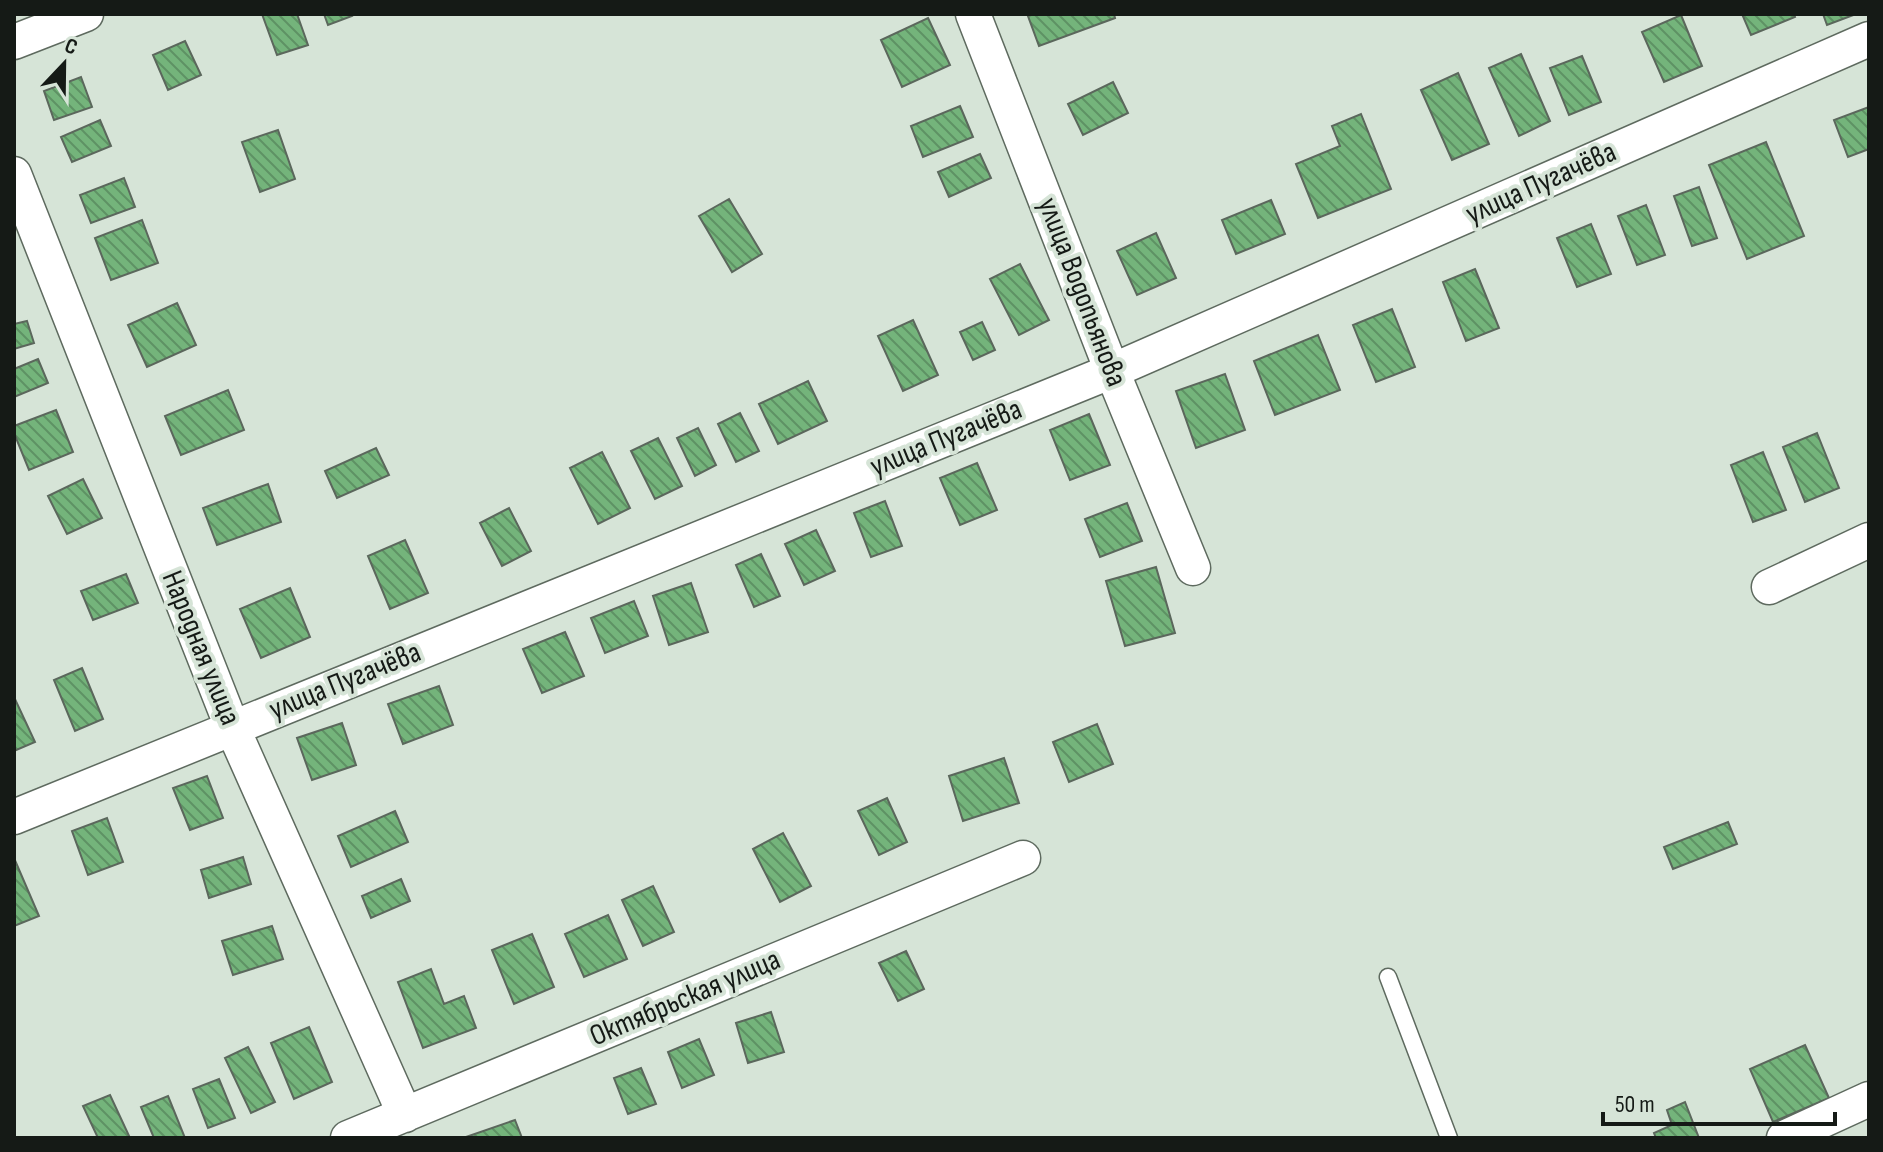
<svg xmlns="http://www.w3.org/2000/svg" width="1883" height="1152" font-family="'Sofia Sans Condensed',sans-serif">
	<defs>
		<pattern id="building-back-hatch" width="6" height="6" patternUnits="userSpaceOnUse" patternTransform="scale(2)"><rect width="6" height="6" fill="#74b47b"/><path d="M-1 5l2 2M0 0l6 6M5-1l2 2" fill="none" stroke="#5e9264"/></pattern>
	</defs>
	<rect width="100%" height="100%" fill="#d6e4d7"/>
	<path fill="url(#building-back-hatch)" stroke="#5b675c" stroke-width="2" d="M262 14H297L308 45 277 55Z
		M324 14H351L352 16 328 25Z
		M1034 14H1114L1115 18 1039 46 1028 16Z
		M1742 14H1794L1795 17 1751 35Z
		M1823 14H1856L1827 25Z
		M1681 15 1702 66 1664 82 1642 32Z
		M928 18 950 65 902 87 881 40Z
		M185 41 201 75 168 90 153 55Z
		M1521 54 1550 121 1519 136 1489 68Z
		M1582 56 1601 102 1569 115 1550 68Z
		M1458 73 1489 144 1452 160 1421 90Z
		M81 77 92 107 54 120 44 91Z
		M1113 82 1128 113 1083 135 1068 104Z
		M960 106 973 137 923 157 911 126Z
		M1869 107V149L1848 157 1834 120Z
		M1361 114 1391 189 1318 218 1296 164 1340 146 1332 126Z
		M100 120 111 146 72 162 61 137Z
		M278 130 295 179 260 192 242 142Z
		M1766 142 1804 236 1747 259 1709 165Z
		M980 154 991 178 949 197 938 172Z
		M124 178 135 207 91 223 80 195Z
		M1699 187 1717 238 1692 246 1674 196Z
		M729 199 762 254 732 272 699 216Z
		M1271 200 1285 234 1236 254 1222 220Z
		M1646 205 1665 255 1637 265 1618 216Z
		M142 220 158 263 111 280 95 238Z
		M1591 224 1611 274 1577 287 1557 238Z
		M1156 233 1176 278 1137 295 1117 251Z
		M1020 264 1049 320 1019 335 990 279Z
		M1475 269 1499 328 1466 341 1443 282Z
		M177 303 196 345 147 367 128 325Z
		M1392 309 1415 367 1376 382 1353 325Z
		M913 320 938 375 903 391 878 336Z
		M27 321 34 343 14 349V324Z
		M982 322 995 350 973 360 960 332Z
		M1318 335 1340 390 1275 415 1254 361Z
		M38 359 48 383 14 397V369Z
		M1225 374 1245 430 1196 448 1176 391Z
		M808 381 827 421 778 444 759 404Z
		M228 390 244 430 181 455 165 416Z
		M56 410 73 452 29 470 14 433V426Z
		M740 413 759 451 736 462 718 424Z
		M1089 414 1110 465 1070 480 1050 430Z
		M698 428 716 465 695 476 677 438Z
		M1817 433 1839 488 1805 502 1783 447Z
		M658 438 682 486 655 499 631 451Z
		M376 448 389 475 337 498 325 471Z
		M602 452 630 508 598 524 570 468Z
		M1763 452 1786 510 1753 522 1731 465Z
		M977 463 997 510 960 525 940 478Z
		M83 479 102 518 67 534 48 496Z
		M268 484 281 522 217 545 203 508Z
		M885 501 902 546 871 557 854 513Z
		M1127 503 1142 541 1100 557 1085 519Z
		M509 508 531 551 502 566 480 523Z
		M816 530 835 571 804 585 785 544Z
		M405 540 428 593 390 609 368 556Z
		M761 554 780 596 754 607 736 565Z
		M1156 567 1175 633 1125 646 1106 581Z
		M126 574 138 603 93 620 81 591Z
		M691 583 708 632 669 645 653 596Z
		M290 588 310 637 261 658 240 609Z
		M634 601 648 636 605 653 591 618Z
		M565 632 584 676 542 693 523 649Z
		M82 668 103 719 75 731 54 680Z
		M439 686 453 725 403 744 388 704Z
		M14 697 35 742 14 751Z
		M342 723 356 765 312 780 297 738Z
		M1097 724 1113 764 1069 782 1053 742Z
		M1004 758 1019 803 963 821 949 776Z
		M207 776 223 818 190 830 173 788Z
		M887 798 907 842 879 855 858 811Z
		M395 811 408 842 351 867 338 836Z
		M107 818 123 862 88 875 72 831Z
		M1728 822 1737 844 1673 869 1664 847Z
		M783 833 811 886 780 902 753 849Z
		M243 857 251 884 209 898 201 870Z
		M14 858 39 916 14 926Z
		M401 879 410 901 371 918 362 896Z
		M653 886 674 932 643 946 622 900Z
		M608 915 627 959 584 977 565 934Z
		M272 926 283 959 233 975 222 941Z
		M532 934 554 987 514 1004 492 950Z
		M906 951 924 989 898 1001 879 963Z
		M431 969 444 1004 464 996 476 1028 423 1048 398 982Z
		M771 1012 784 1052 748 1063 736 1023Z
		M309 1027 332 1082 294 1099 271 1043Z
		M699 1039 714 1075 682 1088 668 1052Z
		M1805 1045 1829 1098 1773 1122 1750 1069Z
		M248 1047 275 1102 251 1113 225 1058Z
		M641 1068 656 1104 628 1114 614 1078Z
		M219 1079 235 1118 208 1128 193 1089Z
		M110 1095 130 1138H98L83 1106Z
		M168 1096 185 1138H154L141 1107Z
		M1685 1102 1699 1138H1656L1654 1133 1672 1125 1667 1110Z
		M515 1120 522 1138 466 1137Z"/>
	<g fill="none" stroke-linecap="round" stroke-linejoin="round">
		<defs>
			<path id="service" d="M1388 977 1449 1138"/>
			<path id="minor" d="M973 14 1112 371 1193 568
				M14 42 86 14
				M14 174 232 727 405 1115
				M1769 587 1869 540
				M14 817 1112 371 1869 39
				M348 1138 1023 858
				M1784 1138 1869 1099"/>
		</defs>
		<use href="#service" stroke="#5e6a5f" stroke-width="19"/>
		<use href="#minor" stroke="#5e6a5f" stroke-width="37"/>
		<use href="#service" stroke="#fff" stroke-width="16"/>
		<use href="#minor" stroke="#fff" stroke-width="34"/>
	</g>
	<g text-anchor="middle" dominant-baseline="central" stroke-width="8" stroke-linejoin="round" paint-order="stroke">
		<g font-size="30" fill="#151a16" stroke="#d6e4d7">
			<text transform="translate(1541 183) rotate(-24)">улица Пугачёва</text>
			<text transform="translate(1082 292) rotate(69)">улица Водопьянова</text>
			<text transform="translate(946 438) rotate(-22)">улица Пугачёва</text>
			<text transform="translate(201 648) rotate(68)">Народная улица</text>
			<text transform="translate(345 681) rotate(-22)">улица Пугачёва</text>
			<text transform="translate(685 998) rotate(-23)">Октябрьская улица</text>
		</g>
	</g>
	<rect width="1883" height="1152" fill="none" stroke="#151a16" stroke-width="32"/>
	<g transform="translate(64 64) rotate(22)" stroke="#d6e4d7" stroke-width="6" paint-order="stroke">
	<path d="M0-6L14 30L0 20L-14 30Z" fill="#151a16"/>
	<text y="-12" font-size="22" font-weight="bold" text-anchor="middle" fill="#151a16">С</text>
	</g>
	<path d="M1603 1112v12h232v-12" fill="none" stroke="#151a16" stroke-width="4"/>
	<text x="1615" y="1112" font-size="24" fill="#151a16" stroke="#d6e4d7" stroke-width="6" paint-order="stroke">50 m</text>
</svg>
